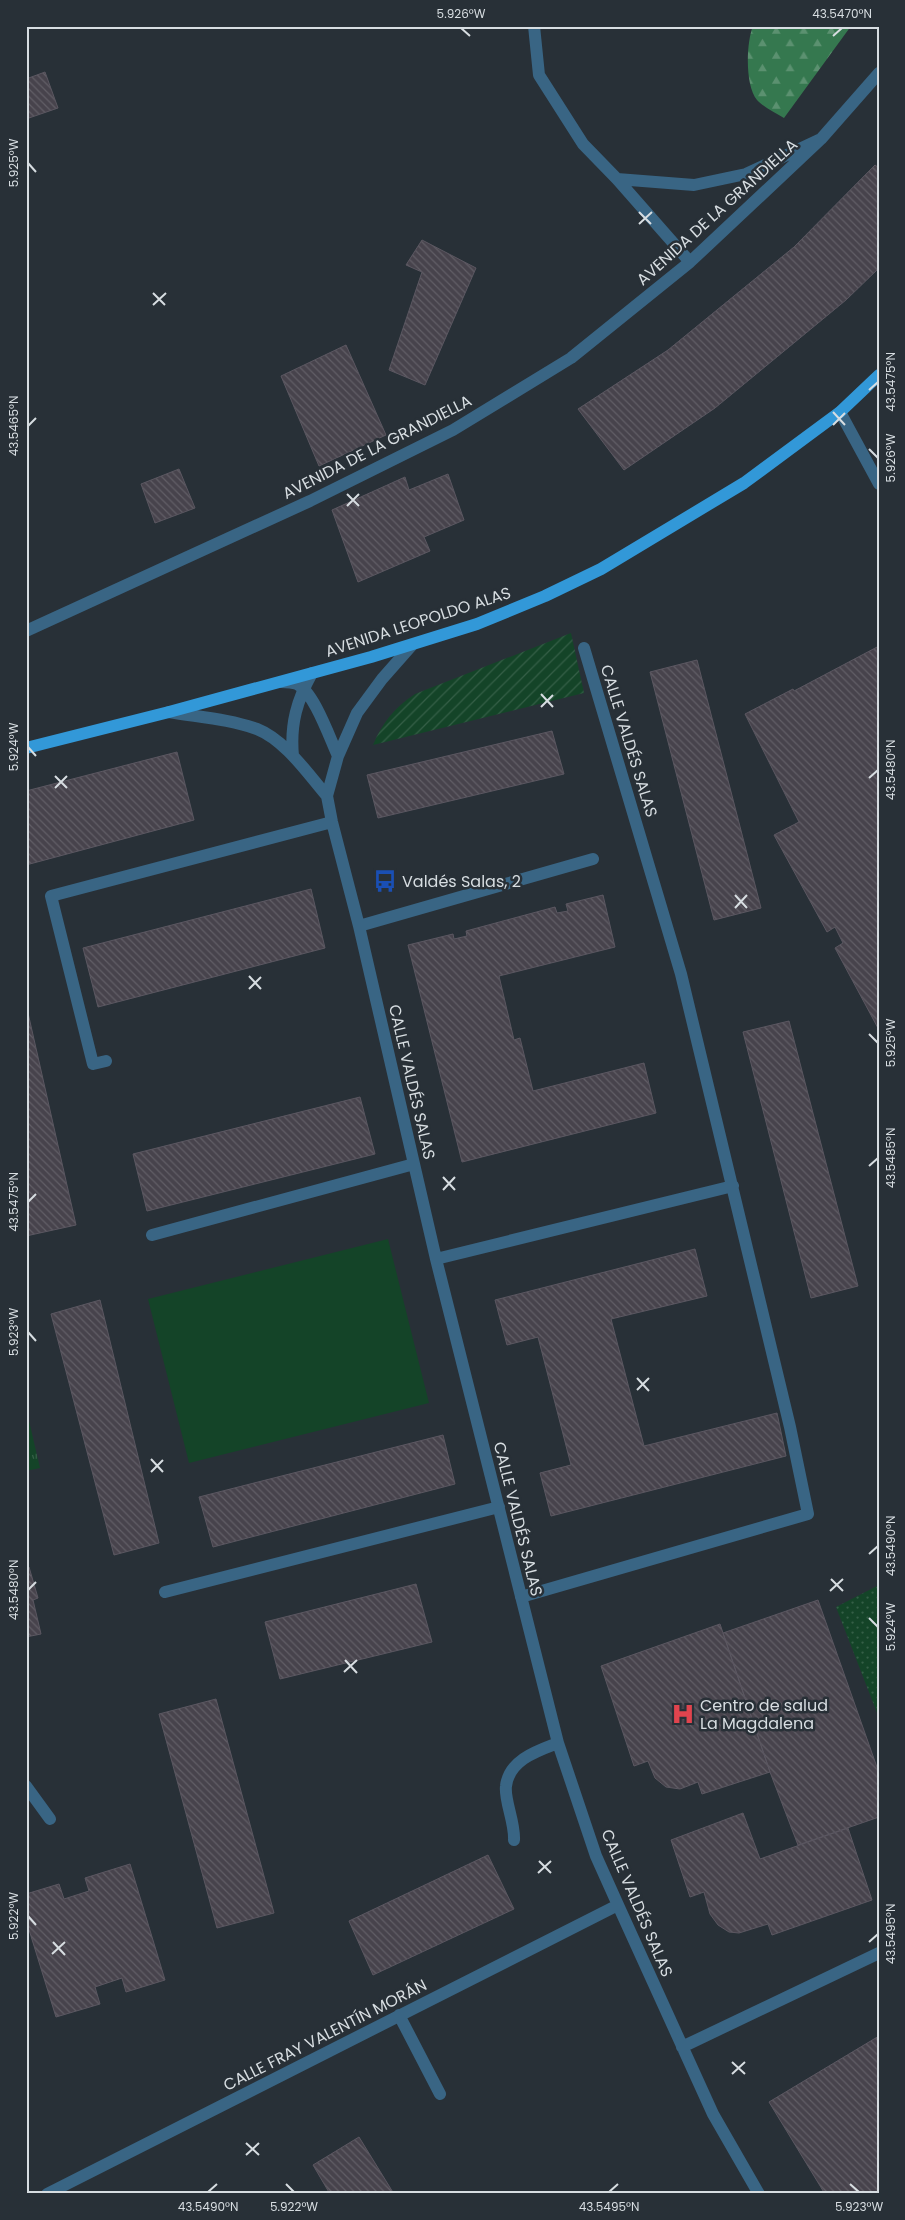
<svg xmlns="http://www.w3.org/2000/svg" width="905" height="2220" font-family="Poppins,sans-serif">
	<defs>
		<pattern id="grass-tufts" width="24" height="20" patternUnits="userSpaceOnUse" patternTransform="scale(1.25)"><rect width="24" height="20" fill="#144428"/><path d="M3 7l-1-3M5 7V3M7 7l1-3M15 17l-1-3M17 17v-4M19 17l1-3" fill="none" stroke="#355f47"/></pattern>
		<pattern id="forest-firs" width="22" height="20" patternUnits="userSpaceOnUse" patternTransform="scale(1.25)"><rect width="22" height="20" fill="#35784f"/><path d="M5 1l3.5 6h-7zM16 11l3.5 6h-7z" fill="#5b9170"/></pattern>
		<pattern id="park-dots" width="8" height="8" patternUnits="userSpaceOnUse" patternTransform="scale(1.25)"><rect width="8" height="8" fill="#144428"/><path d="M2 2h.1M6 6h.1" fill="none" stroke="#355f47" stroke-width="1.8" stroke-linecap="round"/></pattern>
		<pattern id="garden-furrows" width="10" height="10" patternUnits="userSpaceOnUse" patternTransform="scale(1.25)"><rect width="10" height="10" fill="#144428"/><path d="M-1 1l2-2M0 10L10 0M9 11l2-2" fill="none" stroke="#355f47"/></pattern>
		<pattern id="building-back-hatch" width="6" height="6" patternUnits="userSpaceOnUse" patternTransform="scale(1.25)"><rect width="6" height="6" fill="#47434c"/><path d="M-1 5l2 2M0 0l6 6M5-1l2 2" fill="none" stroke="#615e66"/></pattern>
	</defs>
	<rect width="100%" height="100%" fill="#283037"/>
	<path fill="url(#grass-tufts)" d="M26 1408 40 1468 26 1471Z"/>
	<path fill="url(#forest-firs)" d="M753 26H851L784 118C776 113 763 107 757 100 745 85 746 44 753 26Z"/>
	<path fill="url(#park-dots)" d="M879 1585V1718L836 1607Z"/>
	<path fill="url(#garden-furrows)" d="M571 633 584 693 373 745C382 723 394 708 415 694Z"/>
	<path fill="#144428" d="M388 1239 429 1403 189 1463 148 1299Z"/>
	<path fill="url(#building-back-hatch)" stroke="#5b5761" d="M45 72 58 108 26 119V79Z
		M875 165 879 168V268L846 300 715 408 624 470 578 409 668 350 794 247Z
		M422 240 476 268 425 385 389 370 422 272 406 265Z
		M346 345 386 435 319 466 281 376Z
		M179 469 195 508 155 523 141 484Z
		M448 474 464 520 424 537 430 551 358 582 332 510 405 477 409 490Z
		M879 646V1030L835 948 843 943 835 927 827 932 774 835 799 822 745 714 793 689 794 691Z
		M697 660 761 908 714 920 650 672Z
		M552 731 564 774 378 818 367 775Z
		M177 752 194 820 26 865V791Z
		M311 889 325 948 98 1007 83 948Z
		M603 895 615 947 499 976 514 1040 520 1038 533 1091 644 1063 656 1113 462 1162 408 945 453 934 454 939 467 936 466 931 555 907 557 913 568 911 566 904Z
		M26 1004 76 1225 26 1236Z
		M789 1021 858 1286 811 1298 743 1032Z
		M360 1097 375 1154 147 1211 133 1154Z
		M695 1249 707 1296 611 1319 644 1446 777 1413 786 1456 551 1516 540 1473 571 1465 538 1337 507 1345 495 1300Z
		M100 1300 159 1543 114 1555 51 1314Z
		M443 1435 455 1484 213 1547 199 1497Z
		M26 1567H29L38 1598 33 1600 41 1634 26 1637Z
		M416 1584 432 1642 280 1679 265 1622Z
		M818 1600 879 1773V1817L798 1845 770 1772 723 1633Z
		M720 1624 770 1772 702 1794 698 1782 680 1789 666 1787 655 1778 648 1761 634 1766 601 1666Z
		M216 1699 274 1913 217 1928 159 1714Z
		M743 1813 760 1859 848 1828 872 1900 772 1935 768 1924 739 1933 729 1932 718 1925 710 1914 704 1892 690 1897 671 1840Z
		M488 1855 514 1909 373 1975 349 1921Z
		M130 1864 165 1980 126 1992 122 1978 95 1987 100 2004 56 2017 26 1920V1894L59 1884 64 1899 89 1891 85 1878Z
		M879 2036V2194H825L769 2102Z
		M359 2137 394 2194H330L313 2165Z"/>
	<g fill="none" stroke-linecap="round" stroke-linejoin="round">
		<path stroke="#396584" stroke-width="12" d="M534 26 539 75 583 144 617 179 690 262
			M617 179 694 185 746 174 821 139 879 73
			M840 412 879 484
			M26 631 310 501 453 430 571 358 690 262 821 139
			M412 645 382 679 357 713 338 756 327 796 332 822 359 926 436 1259 558 1743 596 1856 618 1905 713 2114 759 2194
			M281 682C286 682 292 682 297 684 314 692 330 739 338 756
			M169 712C198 717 230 719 257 729 285 740 308 774 327 796
			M293 756C290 724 297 700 312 673
			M359 926 593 859
			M106 1061 93 1064 51 896 332 822
			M152 1235 414 1164
			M436 1259 733 1186
			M165 1592 499 1507
			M521 1597 808 1514 790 1427 681 974 584 648
			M26 1786 50 1819
			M514 1840C515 1822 504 1800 506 1786 509 1760 537 1751 558 1743
			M399 2015 440 2094
			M682 2047 879 1953
			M47 2194 618 1905"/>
		<path stroke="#3298d8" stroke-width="12" d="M26 748 169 712 371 657 477 624 545 596 601 569 744 483 840 412 879 375"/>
	</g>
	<path fill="none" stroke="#d7dde1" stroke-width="2" d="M461 28 470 36M833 36 842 28M28 163 36 172M639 212 651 224M639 224 652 212M153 293 165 305M153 305 166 293M869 390 878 382M833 412 845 425M833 425 845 413M28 426 36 418M869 449 878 458M347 494 359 506M347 506 359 494M541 694 553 707M541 707 553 695M28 747 36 756M55 776 67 788M869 778 878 770M55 788 67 776M735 895 747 908M735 908 747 895M249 976 261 989M249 989 261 977M869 1034 878 1043M869 1166 878 1158M443 1177 455 1190M443 1190 455 1177M28 1202 36 1194M28 1332 36 1341M637 1378 649 1391M637 1390 649 1378M151 1459 163 1472M151 1472 163 1460M869 1554 878 1546M831 1579 843 1591M28 1590 36 1582M830 1591 843 1579M869 1618 878 1627M345 1660 357 1673M344 1672 357 1660M539 1861 551 1873M538 1873 551 1861M28 1916 36 1925M53 1942 65 1955M869 1942 878 1934M52 1954 65 1942M732 2062 745 2074M732 2074 745 2062M246 2143 259 2155M246 2155 259 2143M286 2184 294 2192M850 2184 859 2192M208 2192 217 2184M609 2192 618 2184"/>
	<defs>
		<symbol id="bus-bare" viewBox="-9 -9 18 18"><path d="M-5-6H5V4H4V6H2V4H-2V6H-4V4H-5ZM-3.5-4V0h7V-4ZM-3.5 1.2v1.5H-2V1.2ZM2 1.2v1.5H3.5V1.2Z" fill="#1a4fb4" stroke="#283037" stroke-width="2.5" paint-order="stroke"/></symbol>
		<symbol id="hospital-bare" viewBox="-9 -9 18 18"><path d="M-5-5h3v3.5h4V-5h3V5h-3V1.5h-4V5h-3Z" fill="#e0444e" stroke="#283037" stroke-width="2.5" paint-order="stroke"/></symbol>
	</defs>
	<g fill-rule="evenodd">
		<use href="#bus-bare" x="369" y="865" width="32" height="32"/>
		<use href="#hospital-bare" x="667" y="1698" width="32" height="32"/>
	</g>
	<g text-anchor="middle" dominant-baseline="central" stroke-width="5" stroke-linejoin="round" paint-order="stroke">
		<g font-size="16" fill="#d7dde1" stroke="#283037">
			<text transform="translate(717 212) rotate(-42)">AVENIDA DE LA GRANDIELLA</text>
			<text transform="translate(377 447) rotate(-27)">AVENIDA DE LA GRANDIELLA</text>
			<text transform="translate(418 622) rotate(-18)">AVENIDA LEOPOLDO ALAS</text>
			<text transform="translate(629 741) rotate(73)">CALLE VALDÉS SALAS</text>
			<text transform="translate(412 1082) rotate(77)">CALLE VALDÉS SALAS</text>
			<text transform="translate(518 1519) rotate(76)">CALLE VALDÉS SALAS</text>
			<text transform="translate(637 1903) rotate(67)">CALLE VALDÉS SALAS</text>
			<text transform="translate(325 2035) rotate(-27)">CALLE FRAY VALENTÍN MORÁN</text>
		</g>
		<g font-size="16" fill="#d7dde1" stroke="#283037" text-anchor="start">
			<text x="402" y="881">Valdés Salas, 2</text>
			<text x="700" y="1705">Centro de salud<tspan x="700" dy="18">La Magdalena</tspan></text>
		</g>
	</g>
	<rect width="905" height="2220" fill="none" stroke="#283037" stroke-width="55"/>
	<rect x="28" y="28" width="850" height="2164" fill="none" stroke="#d7dde1" stroke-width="2"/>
	<g font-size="12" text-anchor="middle" fill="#d7dde1">
		<text x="461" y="18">5.926°W</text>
		<text x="842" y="18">43.5470°N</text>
		<text transform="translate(14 163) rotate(-90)" y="4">5.925°W</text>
		<text transform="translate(891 382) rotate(-90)" y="4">43.5475°N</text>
		<text transform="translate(14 426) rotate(-90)" y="4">43.5465°N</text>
		<text transform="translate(891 458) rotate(-90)" y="4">5.926°W</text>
		<text transform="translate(14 747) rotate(-90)" y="4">5.924°W</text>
		<text transform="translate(891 770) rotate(-90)" y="4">43.5480°N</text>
		<text transform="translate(891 1043) rotate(-90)" y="4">5.925°W</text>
		<text transform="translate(891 1158) rotate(-90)" y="4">43.5485°N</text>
		<text transform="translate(14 1202) rotate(-90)" y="4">43.5475°N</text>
		<text transform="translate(14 1332) rotate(-90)" y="4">5.923°W</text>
		<text transform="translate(891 1546) rotate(-90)" y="4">43.5490°N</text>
		<text transform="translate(14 1590) rotate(-90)" y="4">43.5480°N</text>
		<text transform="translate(891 1627) rotate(-90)" y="4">5.924°W</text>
		<text transform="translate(14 1916) rotate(-90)" y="4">5.922°W</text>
		<text transform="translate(891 1934) rotate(-90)" y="4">43.5495°N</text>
		<text x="208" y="2211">43.5490°N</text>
		<text x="294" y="2211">5.922°W</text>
		<text x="609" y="2211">43.5495°N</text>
		<text x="859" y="2211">5.923°W</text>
	</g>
</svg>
